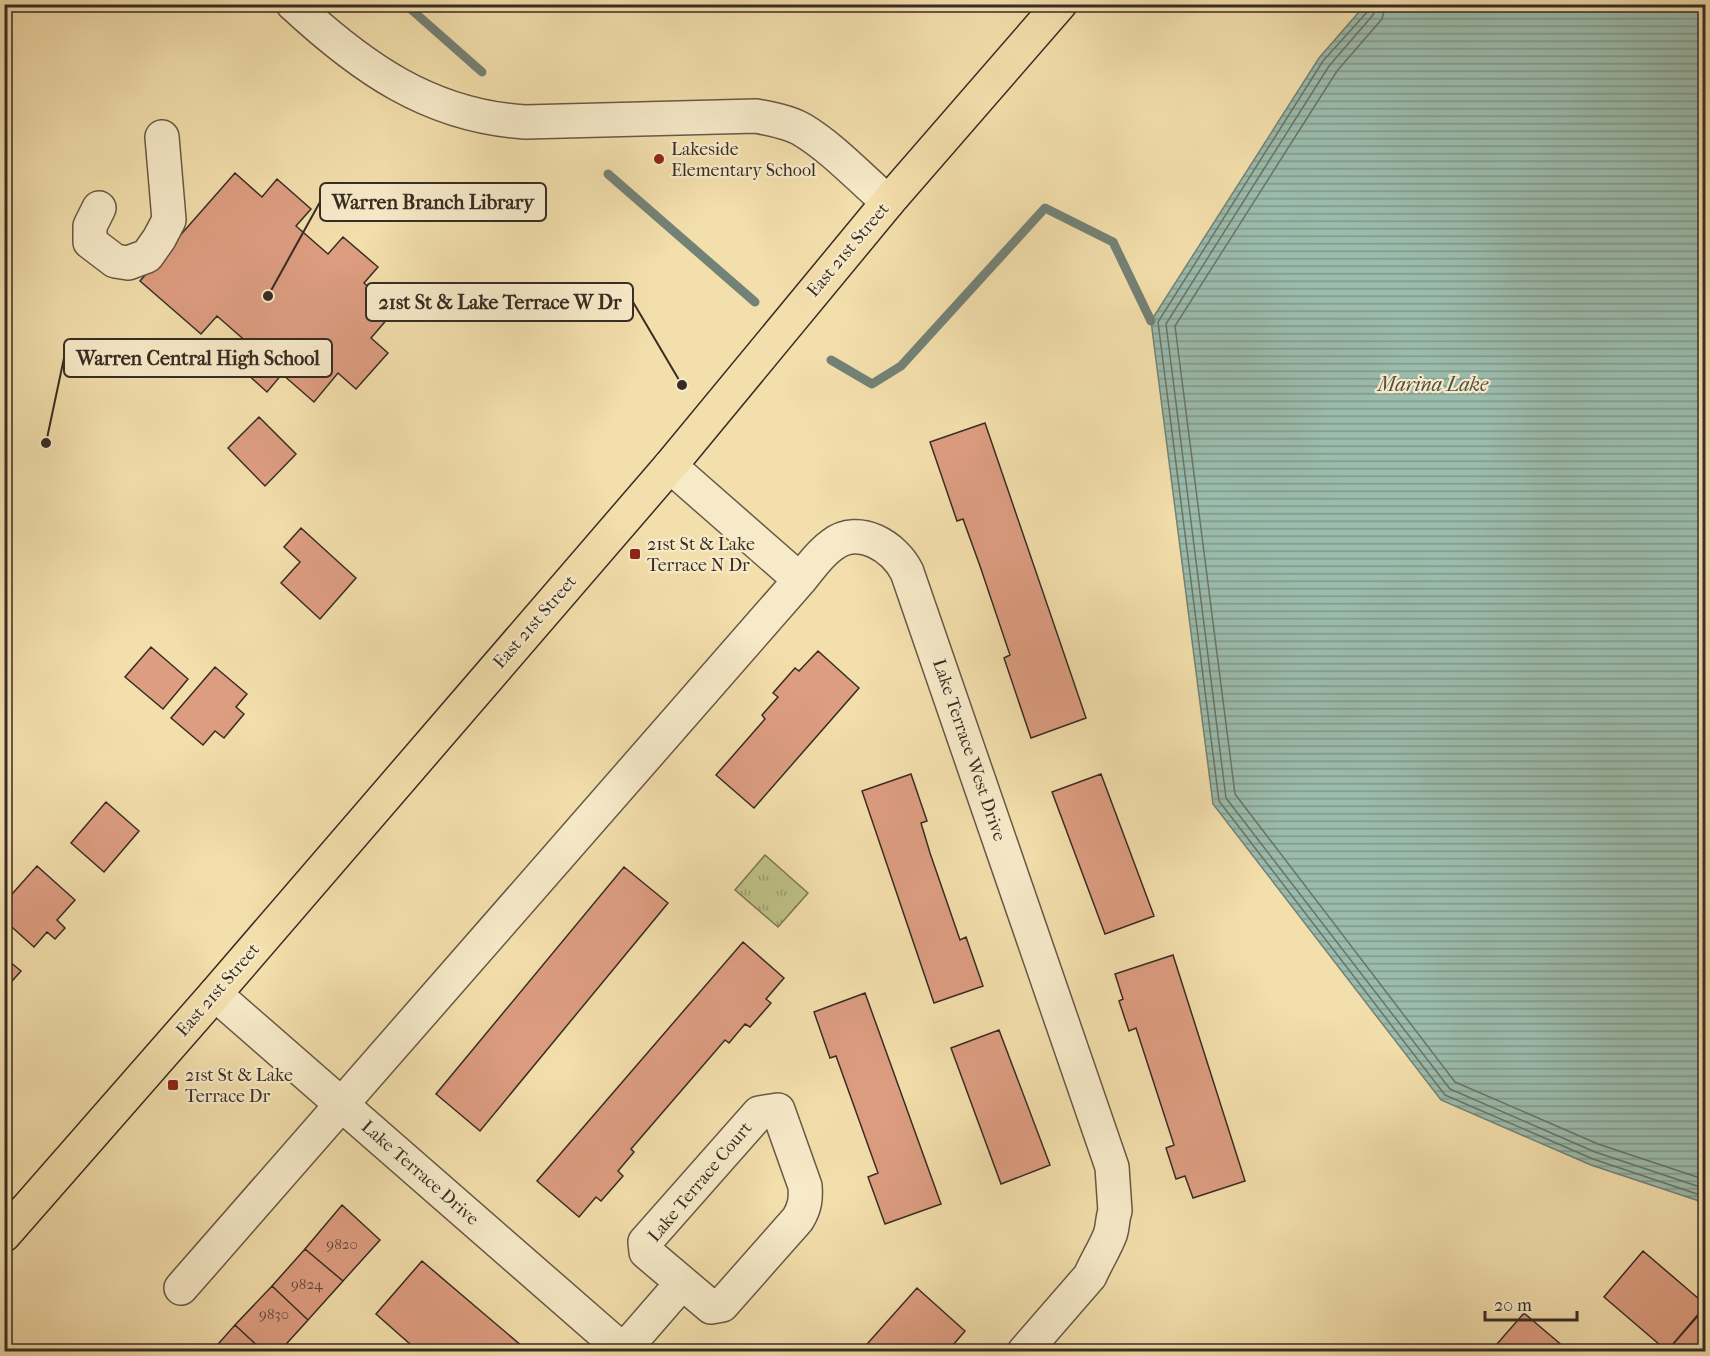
<svg xmlns="http://www.w3.org/2000/svg" width="1710" height="1356" font-family="'IM FELL French Canon',serif">
	<defs>
		<pattern id="grass-tufts" width="24" height="20" patternUnits="userSpaceOnUse" patternTransform="scale(1.5)"><rect width="24" height="20" fill="#bec187"/><path d="M3 7l-1-3M5 7V3M7 7l1-3M15 17l-1-3M17 17v-4M19 17l1-3" fill="none" stroke="#9b9d6e"/></pattern>
		<pattern id="water-rules" width="6" height="5" patternUnits="userSpaceOnUse" patternTransform="scale(1.5)"><rect width="6" height="5" fill="#9bbcad"/><path d="M0 2.5h6" fill="none" stroke="#7f998d"/></pattern>
	</defs>
	<rect width="100%" height="100%" fill="#f3dfac"/>
	<filter id="stains"><feTurbulence type="fractalNoise" baseFrequency=".00333" numOctaves="4"/><feColorMatrix values="0 0 0 0 .2 0 0 0 0 .09 0 0 0 0 .02 0 0 0 .5 -.17"/></filter>
	<radialGradient id="worn" r=".72"><stop offset=".6" stop-color="#630" stop-opacity="0"/><stop offset="1" stop-color="#630" stop-opacity=".3"/></radialGradient>
	<path fill="url(#grass-tufts)" stroke="#7b7656" stroke-width="1.5" d="M765 855 808 893 778 927 735 890Z"/>
	<path fill="url(#water-rules)" stroke="#738276" stroke-width="1.5" d="M1365 5H1705V1203L1591 1165 1441 1100 1213 804 1151 321 1319 58Z"/>
	<g fill="none" stroke-linecap="round" stroke-linejoin="round">
		<path stroke="#6a7468" stroke-width="1.5" d="M1369 4 1368 11 1323 61 1158 322 1219 801 1445 1095 1593 1159 1706 1197
			M1377 4 1373 15 1329 66 1166 324 1226 798 1450 1089 1595 1152 1706 1189
			M1386 4 1382 19 1337 71 1175 326 1235 794 1455 1082 1598 1144 1706 1180"/>
		<path stroke="#738276" stroke-width="9" d="M405 4 482 72
			M608 174 755 302
			M831 360 872 384 901 366 1045 208 1113 242 1151 321"/>
	</g>
	<path fill="#dd9d81" stroke="#382c24" stroke-width="1.5" d="M235 173 262 197 277 179 311 209 296 226 328 254 343 237 378 267 364 283 395 310 371 338 388 353 356 389 338 373 314 402 282 374 267 392 233 361 249 344 217 316 201 334 140 281Z
		M259 417 296 454 265 486 228 448Z
		M985 423 1086 718 1031 738 1004 658 1010 655 980 566 963 519 957 521 930 442Z
		M301 528 356 578 320 619 281 583 300 562 284 547Z
		M151 647 188 679 163 709 125 677Z
		M818 651 859 688 754 808 716 775 765 719 762 715 778 697 773 693 795 668 799 671Z
		M215 667 247 694 236 707 244 714 224 738 215 731 203 745 171 718Z
		M911 774 927 821 921 823 930 853 960 940 966 937 983 986 934 1003 862 791Z
		M1101 774 1154 916 1105 934 1052 792Z
		M106 802 139 831 104 872 71 843Z
		M37 866 75 900 57 920 65 928 55 939 47 932 34 947 4 920V903Z
		M624 867 668 903 480 1131 436 1094Z
		M743 942 784 978 766 999 771 1003 750 1027 745 1024 729 1043 725 1040 631 1149 634 1152 618 1171 623 1176 601 1201 596 1197 579 1217 537 1181Z
		M1173 955 1245 1181 1193 1198 1185 1176 1176 1179 1166 1148 1174 1145 1136 1028 1129 1031 1119 1001 1123 999 1115 974Z
		M4 957 21 971 4 990Z
		M865 993 941 1204 885 1224 868 1177 878 1173 836 1056 830 1058 814 1012Z
		M999 1030 1050 1165 1001 1184 951 1048Z
		M342 1205 380 1240 343 1281 305 1249Z
		M305 1249 343 1281 308 1320 272 1286Z
		M1643 1251 1706 1305 1667 1351 1604 1297Z
		M422 1261 476 1307 529 1352H419L376 1314Z
		M272 1286 308 1320 279 1352H264L235 1325Z
		M917 1288 965 1331 947 1352H860Z
		M1706 1307V1352L1667 1351Z
		M1524 1313 1564 1347 1560 1352H1490Z
		M235 1325 264 1352H211Z"/>
	<g fill="none" stroke-linecap="round" stroke-linejoin="round">
		<defs>
			<path id="minor" d="M293 4C361 67 429 116 525 122L756 116C772 119 788 122 801 129 833 148 860 178 888 202
				M99 208 90 226V242L115 261 128 263 147 256 159 239 169 220 162 137
				M670 466 800 580
				M215 994 625 1352
				M778 1110 805 1186C806 1199 805 1207 798 1219L722 1305 711 1307 646 1252 645 1242 759 1113Z
				M181 1288 800 580C810 568 819 554 832 545 859 524 895 547 907 572L1112 1167 1115 1211C1112 1219 1113 1227 1110 1235 1104 1250 1096 1262 1090 1276L1024 1352
				M622 1352 682 1283"/>
			<path id="major" d="M4 1235 215 994 670 466 888 202 1060 4"/>
		</defs>
		<use href="#minor" stroke="#675946" stroke-width="36"/>
		<use href="#major" stroke="#382c24" stroke-width="36"/>
		<use href="#minor" stroke="#f7eac9" stroke-width="33"/>
		<use href="#major" stroke="#f3dfac" stroke-width="33"/>
	</g>
	<g fill="#8f2418" stroke="#f7eac9" stroke-width="2">
		<circle cx="659" cy="159" r="6"/>
		<rect x="629" y="548" width="12" height="12" rx="3"/>
		<rect x="167" y="1079" width="12" height="12" rx="3"/>
	</g>
	<g text-anchor="middle" dominant-baseline="central" stroke-width="4.5" stroke-linejoin="round" paint-order="stroke">
		<g font-size="15" fill="#61483b">
			<text x="342" y="1244">9820</text>
			<text x="307" y="1284">9824</text>
			<text x="274" y="1314">9830</text>
		</g>
		<g font-size="18" fill="#382c24" stroke="#f7eac9" text-anchor="start">
			<text x="671" y="149">Lakeside<tspan x="671" dy="21">Elementary School</tspan></text>
			<text x="647" y="544">21st St &amp; Lake<tspan x="647" dy="21">Terrace N Dr</tspan></text>
			<text x="185" y="1075">21st St &amp; Lake<tspan x="185" dy="21">Terrace Dr</tspan></text>
		</g>
		<g font-size="18" fill="#382c24" stroke="#f7eac9">
			<text transform="translate(848 250) rotate(-50)">East 21st Street</text>
			<text transform="translate(535 622) rotate(-49)">East 21st Street</text>
			<text transform="translate(969 750) rotate(71)">Lake Terrace West Drive</text>
			<text transform="translate(218 990) rotate(-49)">East 21st Street</text>
			<text transform="translate(420 1173) rotate(41)">Lake Terrace Drive</text>
			<text transform="translate(700 1182) rotate(-50)">Lake Terrace Court</text>
		</g>
		<g font-size="20" font-style="italic" fill="#515046" stroke="#f7eac9">
			<text x="1433" y="384">Marina Lake</text>
		</g>
	</g>
	<path fill="none" stroke="#382c24" stroke-width="2" d="M268 296L320 202M682 385L633 302M46 443L64 358"/>
	<g fill="#382c24" stroke="#f7eac9" stroke-width="2">
		<circle cx="268" cy="296" r="6"/>
		<circle cx="682" cy="385" r="6"/>
		<circle cx="46" cy="443" r="6"/>
	</g>
	<g fill="#f7eac9" stroke="#382c24" stroke-width="2">
		<rect x="320" y="183" width="226" height="38" rx="6"/>
		<rect x="366" y="283" width="267" height="38" rx="6"/>
		<rect x="64" y="339" width="268" height="38" rx="6"/>
	</g>
	<g font-size="20" text-anchor="middle" font-weight="bold" fill="#382c24">
		<text x="433" y="209">Warren Branch Library</text>
		<text x="500" y="309">21st St &amp; Lake Terrace W Dr</text>
		<text x="198" y="365">Warren Central High School</text>
	</g>
	<rect width="1710" height="1356" fill="none" stroke="#f3dfac" stroke-width="24"/>
	<rect x="6" y="6" width="1698" height="1344" fill="none" stroke="#382c24" stroke-width="3"/>
	<rect x="12" y="12" width="1686" height="1332" fill="none" stroke="#382c24" stroke-width="1.5"/>
	<path d="M1485 1311v9h92v-9" fill="none" stroke="#382c24" stroke-width="3"/>
	<text x="1494" y="1311" font-size="18" fill="#382c24" stroke="#f7eac9" stroke-width="4.5" paint-order="stroke">20 m</text>
	<rect width="100%" height="100%" filter="url(#stains)"/>
	<rect width="100%" height="100%" fill="url(#worn)"/>
</svg>
